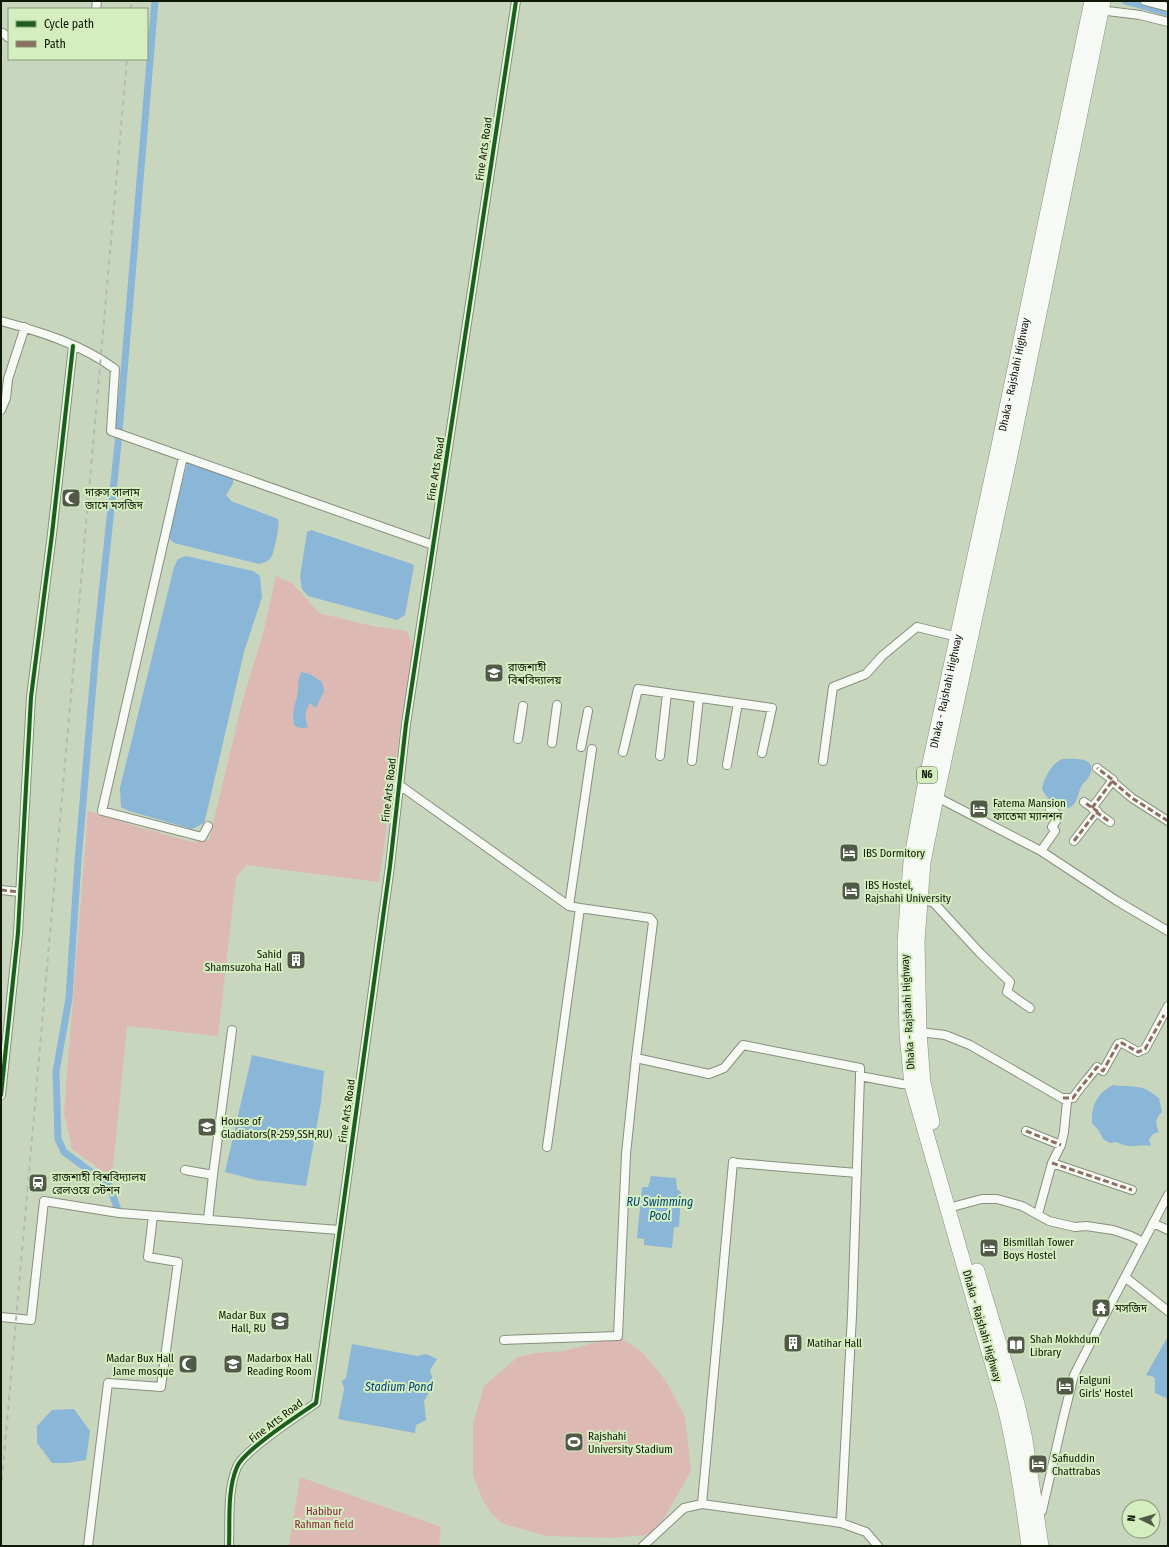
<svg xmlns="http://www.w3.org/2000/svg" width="1169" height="1547" font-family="'Fira Sans Condensed','Noto Sans Bengali',sans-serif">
	<rect width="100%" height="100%" fill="#c9d6be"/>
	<path fill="#ddb9b4" d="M276 576 292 583 319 613 372 626 407 631 414 649 400 729 379 882 247 865 236 877 218 1036 127 1026 112 1178 72 1149 64 1112 88 811 135 826 192 842 209 840 242 703 264 630Z
		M618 1336 643 1353 666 1381 685 1417 691 1471 655 1534 612 1538 547 1536 503 1524 492 1514 483 1501 473 1475V1425L484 1386 518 1357 536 1353 564 1351Z
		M300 1477 441 1527 439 1546H289Z"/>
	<path fill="#8ab6d8" d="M187 464H192L233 478V484L226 495 231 501 278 519C280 526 275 548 272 556 269 561 264 563 259 564L174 543 170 539 169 533Z
		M311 530 412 564 414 566 405 615 397 620 308 596 302 589 300 577 307 532Z
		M186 556 253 571 260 576 262 597 244 652 206 816 204 823 192 829 129 811 121 807 120 788 174 567 178 559Z
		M301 672 310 674 322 682 324 691 316 708 310 703C305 711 304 718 308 727 302 729 298 728 294 725 292 714 294 708 297 697 299 688 297 682 301 672Z
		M1062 759C1071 759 1095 756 1091 772 1090 777 1085 781 1082 785 1078 792 1078 802 1071 807 1060 813 1046 798 1042 789 1044 778 1052 763 1062 759Z
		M252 1055 324 1071 321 1102 306 1186 256 1180 225 1172Z
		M1113 1085C1124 1087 1135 1085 1145 1089 1149 1090 1154 1095 1159 1098L1162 1112C1155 1119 1155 1123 1159 1132L1153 1134 1149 1140 1151 1146C1137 1144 1131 1150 1117 1142L1110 1143 1103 1139 1099 1131 1092 1123C1091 1106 1097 1093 1113 1085Z
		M651 1176 676 1178 677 1189 681 1192 679 1227H674L672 1248 644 1245V1239L637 1238 642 1187H648Z
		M1167 1338 1168 1339V1399L1155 1393C1154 1387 1156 1383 1154 1377L1146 1375Z
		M352 1344 417 1356 426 1354 437 1359 430 1370 434 1384 424 1401 426 1420 416 1425 415 1433 338 1419 344 1389 342 1381 346 1378Z
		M74 1409 90 1431 86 1460 67 1463H52L37 1443V1426L52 1410Z"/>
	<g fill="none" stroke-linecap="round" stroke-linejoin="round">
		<path stroke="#8ab6d8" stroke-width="7" d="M1125 1 1168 13
			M119 1213 109 1185 64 1152 58 1139 56 1072 69 998 78 861 96 649 118 444 155 1"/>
		<defs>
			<path id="street" d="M1145 1 1168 7
				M96 9 97 1
				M1099 10 1140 15 1168 22
				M3 33 9 38
				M1 321C41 332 81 344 115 369L111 431 433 545
				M1 410 6 398 8 379 25 327
				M183 457 102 811 202 837 208 826
				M518 739 523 706
				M552 743 557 705
				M581 747 588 711
				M623 752 638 689 772 708 762 753
				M660 756 667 693
				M692 761 699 698
				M823 761 833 687 866 674 882 656 917 627 958 637
				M727 765 738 703
				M1112 781 1132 798 1168 821
				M398 784 569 906
				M933 795 1041 851 1117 901 1168 931
				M1092 808 1113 780 1097 768
				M1096 812 1110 822
				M1074 841 1097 811 1084 802
				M1041 851 1055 831 1052 827 1058 818 1056 813 1050 810
				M1 890 20 892
				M920 898 934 903 980 953 1010 982 1007 992 1030 1008
				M919 1032 945 1035 970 1045 1067 1101 1064 1132 1061 1145 1052 1163 1038 1214
				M636 1058 709 1074 724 1068 743 1045 860 1068V1076
				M1 1095 18 933 31 697 52 534 73 346
				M1063 1098H1073C1080 1087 1089 1078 1097 1067L1103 1071 1118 1044 1122 1043 1138 1052 1145 1049 1168 1006
				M1026 1131 1061 1145
				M547 1147 580 908 569 906 592 749
				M733 1162 702 1504 841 1523
				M736 1163 857 1173
				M1052 1163 1132 1190
				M185 1170 213 1175 208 1220
				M213 1175 232 1030
				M948 1208 982 1199H997L1022 1206 1049 1221 1075 1227 1086 1226 1113 1230 1131 1236 1143 1242
				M1153 1223 1168 1230
				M1125 1277 1168 1311
				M1 1317 31 1320 44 1201 119 1213 339 1230
				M504 1340 618 1336 626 1154 636 1058 653 922 650 918 580 908
				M1036 1512 1042 1511 1063 1419 1074 1375 1094 1336 1168 1195
				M88 1546 108 1383 161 1387 178 1262 148 1257 153 1216
				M229 1546C230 1521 227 1490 237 1467 244 1450 299 1415 316 1403L390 866 406 724 516 1
				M643 1546 684 1508 702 1504
				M878 1546 866 1532 841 1523 852 1315 860 1076 902 1084 912 1085"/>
			<g id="highway">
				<path d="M932 1122 923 1083 919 1032 917 941 923 862 936 797 1010 455 1103 1"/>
				<path d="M977 1271 1017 1404 1025 1440 1041 1546"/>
				<path id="s1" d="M1029 1546C1023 1499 1016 1453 1005 1407L912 1085 907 1034 905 942 911 862 924 791 997 455 1092 1"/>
			</g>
		</defs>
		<use href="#street" stroke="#86907d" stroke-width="10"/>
		<use href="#highway" stroke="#86907d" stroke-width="16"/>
		<use href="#street" stroke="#f7f9f5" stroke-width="8"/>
		<use href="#highway" stroke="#f7f9f5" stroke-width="15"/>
		<path stroke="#b5b9b2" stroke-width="2" stroke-dasharray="5 5" stroke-linecap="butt" d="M131 9 132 1
			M1 1490 127 59"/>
		<path stroke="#8d6e63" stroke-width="3" stroke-dasharray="6 3" stroke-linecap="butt" d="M1112 781 1132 798 1168 821
			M1092 808 1113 780 1097 768
			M1096 812 1110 822
			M1074 841 1097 811 1084 802
			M1 890 20 892
			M1063 1098H1073C1080 1087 1089 1078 1097 1067L1103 1071 1118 1044 1122 1043 1138 1052 1145 1049 1164 1015
			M1026 1131 1061 1145
			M1052 1163 1132 1190"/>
		<defs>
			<path id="cycleway" d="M1 1095 18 933 31 697 52 534 73 346
				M229 1546C230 1521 227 1490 237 1467 244 1450 299 1415 316 1403L390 866 406 724 516 1"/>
		</defs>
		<use href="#cycleway" stroke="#d5eec0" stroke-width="6"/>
		<use href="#cycleway" stroke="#1b5e20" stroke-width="4"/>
	</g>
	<defs>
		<symbol id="mosque-square" viewBox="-11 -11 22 22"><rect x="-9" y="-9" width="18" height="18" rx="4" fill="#515a48" stroke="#d5eec0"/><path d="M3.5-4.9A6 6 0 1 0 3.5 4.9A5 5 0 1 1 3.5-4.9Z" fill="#fff"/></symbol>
		<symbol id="university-square" viewBox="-11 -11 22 22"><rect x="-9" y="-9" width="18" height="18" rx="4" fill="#515a48" stroke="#d5eec0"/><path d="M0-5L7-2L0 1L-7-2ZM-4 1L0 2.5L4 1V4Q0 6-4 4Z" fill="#fff"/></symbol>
		<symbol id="hotel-square" viewBox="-11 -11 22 22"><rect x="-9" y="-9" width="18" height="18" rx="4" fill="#515a48" stroke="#d5eec0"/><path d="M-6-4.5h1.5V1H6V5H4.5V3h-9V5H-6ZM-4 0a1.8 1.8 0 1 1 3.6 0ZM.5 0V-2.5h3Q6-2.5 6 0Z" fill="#fff"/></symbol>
		<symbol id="building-square" viewBox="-11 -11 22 22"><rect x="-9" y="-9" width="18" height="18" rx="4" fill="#515a48" stroke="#d5eec0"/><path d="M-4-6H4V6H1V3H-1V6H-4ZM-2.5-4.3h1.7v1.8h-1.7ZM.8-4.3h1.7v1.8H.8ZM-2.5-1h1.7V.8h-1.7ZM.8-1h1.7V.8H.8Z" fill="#fff"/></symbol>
		<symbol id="station-square" viewBox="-11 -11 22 22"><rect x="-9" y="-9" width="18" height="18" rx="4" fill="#515a48" stroke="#d5eec0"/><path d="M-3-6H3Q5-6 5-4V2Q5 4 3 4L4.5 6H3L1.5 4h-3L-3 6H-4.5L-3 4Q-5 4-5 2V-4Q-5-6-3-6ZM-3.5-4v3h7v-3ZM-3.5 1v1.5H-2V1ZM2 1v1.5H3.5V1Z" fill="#fff"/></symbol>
		<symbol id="temple-square" viewBox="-11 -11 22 22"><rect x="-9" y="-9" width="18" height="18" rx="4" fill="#515a48" stroke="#d5eec0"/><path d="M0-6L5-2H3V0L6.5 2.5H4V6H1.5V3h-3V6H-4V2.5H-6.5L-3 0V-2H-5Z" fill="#fff"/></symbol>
		<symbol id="library-square" viewBox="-11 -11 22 22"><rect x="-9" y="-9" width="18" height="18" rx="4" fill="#515a48" stroke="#d5eec0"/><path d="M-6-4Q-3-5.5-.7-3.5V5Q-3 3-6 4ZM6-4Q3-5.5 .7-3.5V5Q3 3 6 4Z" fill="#fff"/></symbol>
		<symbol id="stadium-square" viewBox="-11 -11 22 22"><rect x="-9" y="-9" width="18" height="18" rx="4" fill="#515a48" stroke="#d5eec0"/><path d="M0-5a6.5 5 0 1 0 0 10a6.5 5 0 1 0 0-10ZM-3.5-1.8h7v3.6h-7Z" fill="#fff"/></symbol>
	</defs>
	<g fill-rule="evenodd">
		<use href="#mosque-square" x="60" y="487" width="22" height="22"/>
		<use href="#university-square" x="483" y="662" width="22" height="22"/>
		<use href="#hotel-square" x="968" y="798" width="22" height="22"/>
		<use href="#hotel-square" x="838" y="842" width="22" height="22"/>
		<use href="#hotel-square" x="840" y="880" width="22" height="22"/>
		<use href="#building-square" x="285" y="949" width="22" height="22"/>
		<use href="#university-square" x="196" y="1116" width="22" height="22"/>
		<use href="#station-square" x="27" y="1172" width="22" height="22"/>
		<use href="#hotel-square" x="978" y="1237" width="22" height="22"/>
		<use href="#temple-square" x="1090" y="1297" width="22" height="22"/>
		<use href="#university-square" x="269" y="1310" width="22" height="22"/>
		<use href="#building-square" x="782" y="1332" width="22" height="22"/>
		<use href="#library-square" x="1005" y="1334" width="22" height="22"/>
		<use href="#mosque-square" x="177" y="1353" width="22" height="22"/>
		<use href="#university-square" x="222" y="1353" width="22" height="22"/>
		<use href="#hotel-square" x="1054" y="1375" width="22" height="22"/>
		<use href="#stadium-square" x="563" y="1431" width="22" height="22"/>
		<use href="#hotel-square" x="1027" y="1453" width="22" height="22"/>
	</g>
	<g text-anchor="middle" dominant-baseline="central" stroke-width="4" stroke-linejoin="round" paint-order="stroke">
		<rect fill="#d5eec0" stroke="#4b583f" stroke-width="1" x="917" y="767" width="20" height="16" rx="3"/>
		<g font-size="10" font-weight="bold" fill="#101808">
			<text x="927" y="775">N6</text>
		</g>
		<g font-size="11" fill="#101808" stroke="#d5eec0">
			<text transform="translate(484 149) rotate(-82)">Fine Arts Road</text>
			<text stroke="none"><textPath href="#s1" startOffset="1198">Dhaka - Rajshahi Highway</textPath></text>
			<text transform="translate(436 469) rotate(-81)">Fine Arts Road</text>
			<text stroke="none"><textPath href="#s1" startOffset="874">Dhaka - Rajshahi Highway</textPath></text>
			<text transform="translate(389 790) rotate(-84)">Fine Arts Road</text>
			<text transform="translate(908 1012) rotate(-93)">Dhaka - Rajshahi Highway</text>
			<text transform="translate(347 1111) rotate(-82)">Fine Arts Road</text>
			<text transform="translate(982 1326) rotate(74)">Dhaka - Rajshahi Highway</text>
			<text transform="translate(276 1421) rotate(-37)">Fine Arts Road</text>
		</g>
		<g font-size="11" fill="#101808" stroke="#d5eec0" text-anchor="start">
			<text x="85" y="492">দারুস সালাম<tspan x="85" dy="13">জামে মসজিদ</tspan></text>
			<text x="508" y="667">রাজশাহী<tspan x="508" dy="13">বিশ্ববিদ্যালয়</tspan></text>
			<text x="993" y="803">Fatema Mansion<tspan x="993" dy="13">ফাতেমা ম্যানশন</tspan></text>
			<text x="863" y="853">IBS Dormitory</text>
			<text x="865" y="885">IBS Hostel,<tspan x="865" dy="13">Rajshahi University</tspan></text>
			<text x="282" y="954" text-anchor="end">Sahid<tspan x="282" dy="13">Shamsuzoha Hall</tspan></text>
			<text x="221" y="1121">House of<tspan x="221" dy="13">Gladiators(R-259,SSH,RU)</tspan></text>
			<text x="52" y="1177">রাজশাহী বিশ্ববিদ্যালয়<tspan x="52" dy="13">রেলওয়ে স্টেশন</tspan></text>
			<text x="1003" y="1242">Bismillah Tower<tspan x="1003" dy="13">Boys Hostel</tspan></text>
			<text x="1115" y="1308">মসজিদ</text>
			<text x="266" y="1315" text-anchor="end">Madar Bux<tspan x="266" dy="13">Hall, RU</tspan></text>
			<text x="1030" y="1339">Shah Mokhdum<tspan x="1030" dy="13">Library</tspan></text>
			<text x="807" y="1343">Matihar Hall</text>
			<text x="174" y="1358" text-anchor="end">Madar Bux Hall<tspan x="174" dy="13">Jame mosque</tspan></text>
			<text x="247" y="1358">Madarbox Hall<tspan x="247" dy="13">Reading Room</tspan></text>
			<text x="1079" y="1380">Falguni<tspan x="1079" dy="13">Girls' Hostel</tspan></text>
			<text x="588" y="1436">Rajshahi<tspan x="588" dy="13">University Stadium</tspan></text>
			<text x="1052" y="1458">Safiuddin<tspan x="1052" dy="13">Chattrabas</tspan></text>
		</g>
		<g font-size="11" fill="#86223b" stroke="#d5eec0">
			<text x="324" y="1511">Habibur<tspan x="324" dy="13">Rahman field</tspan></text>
		</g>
		<g font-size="12" font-style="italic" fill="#004076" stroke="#d5eec0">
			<text x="660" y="1202">RU Swimming<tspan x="660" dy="14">Pool</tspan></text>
			<text x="399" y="1387">Stadium Pond</text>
		</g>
	</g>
	<rect width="1169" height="1547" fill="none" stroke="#101808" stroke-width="4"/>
	<rect x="8" y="8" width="140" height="52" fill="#d5eec0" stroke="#869876"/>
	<rect x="16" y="21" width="20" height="6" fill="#1b5e20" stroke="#869876"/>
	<text x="44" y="28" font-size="12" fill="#101808">Cycle path</text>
	<rect x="16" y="41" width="20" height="6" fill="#8d6e63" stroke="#869876"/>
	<text x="44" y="48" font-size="12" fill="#101808">Path</text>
	<g transform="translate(1141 1519) rotate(275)"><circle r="19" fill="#d5eec0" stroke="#869876"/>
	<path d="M0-3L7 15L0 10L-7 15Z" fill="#515a48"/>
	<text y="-6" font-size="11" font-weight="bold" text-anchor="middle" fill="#101808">N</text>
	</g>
</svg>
